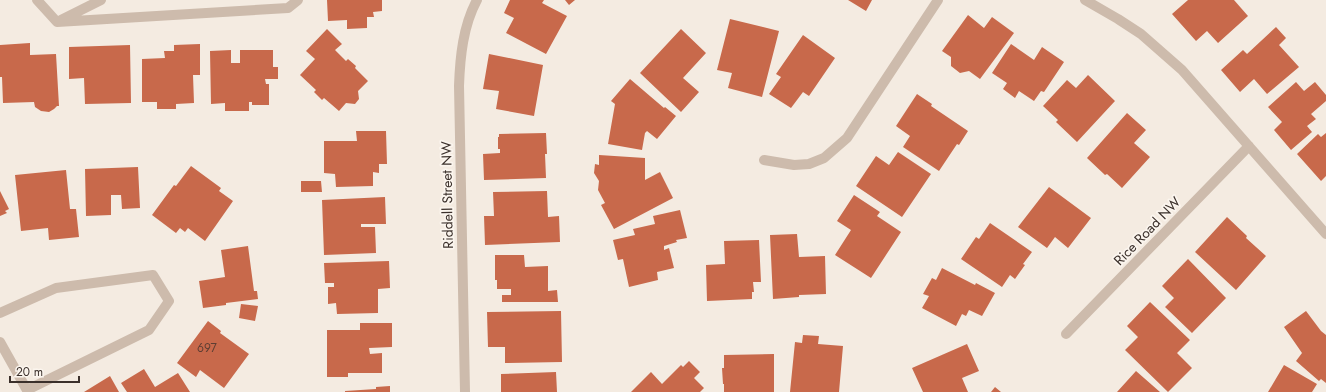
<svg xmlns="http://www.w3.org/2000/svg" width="1326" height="392" font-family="Jost,sans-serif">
	<rect width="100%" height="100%" fill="#f4ebe1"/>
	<path fill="#c8694b" d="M327 0H382V11L373 12 374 17H367V28L347 29V20L328 21Z
		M510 0H544L542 3 567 16 546 54 506 33 514 18 504 13Z
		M565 0H575L569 5Z
		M848 0H872L866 11Z
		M1188 0H1234L1248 16 1218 43 1207 31 1196 41 1172 14Z
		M968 15 984 28 992 17 1014 33 980 79 969 71 960 73 951 66V57L942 51Z
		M730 19 779 31 762 97 728 88 732 73 717 70Z
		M1276 27 1286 38 1279 45 1299 67 1267 94 1254 79 1240 92 1221 70 1243 50 1247 54Z
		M327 29 342 44 335 50 346 61 348 59 356 66 355 68 368 81 358 91 359 99 355 104 346 103 339 111 324 98 322 100 314 92 316 90 300 75 315 59 306 51Z
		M681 29 706 53 683 78 699 92 681 112 640 73Z
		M803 35 835 58 809 96 803 92 791 108 769 94 781 77 776 74Z
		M30 43V55L56 54 59 106H57L54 109 49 112 41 111 35 107 34 102 3 103 2 77H0V45Z
		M200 44V75H193L194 103 176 104V109H157V102H142V59L165 58 164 51H174V45Z
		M1011 44 1034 60 1042 47 1064 62 1044 92 1041 91 1034 101 1019 91 1015 98 1003 89 1007 83 992 73Z
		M130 45 131 103 85 104 84 78 69 79V47Z
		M231 50V63H240V50H273V67H278V79H265L266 84H269V105H252V102H249V111H225V103L211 104 210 51Z
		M489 54 543 65 534 116 496 109 499 91 483 89Z
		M1088 75 1115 101 1077 142 1056 122 1058 120 1043 106 1067 80 1076 88Z
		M630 79 664 108 665 107 676 116 657 139 647 131 645 133 642 150 608 144 615 104 611 101Z
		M1296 82 1304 91 1315 82 1326 95V101L1311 114 1316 119 1307 126 1312 132 1291 150 1274 130 1282 122 1268 107Z
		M917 94 932 104 931 106 968 131 959 145 957 144 939 171 903 147 910 136 896 126Z
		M1127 113 1146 130 1134 143 1150 157 1122 188 1107 174 1105 175 1087 158Z
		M356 131H386L387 164H379V173L373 172V186L336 187 335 174 324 173V141H357Z
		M546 133 547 154H545L546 178 484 180 483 154 500 153V149H498V137H499V134Z
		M1326 133V176L1321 181 1297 154 1318 134 1321 137Z
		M898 152 931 174 902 217 856 186 876 156 889 165Z
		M599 155 645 158V180L660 172 673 198 614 229 601 205 605 203 598 190 599 181 594 173 595 164 599 165Z
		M191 166 221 188 219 191 233 201 205 241 188 228 185 232 180 228 176 233 152 215 174 185 176 186Z
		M138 167 140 208 122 209 121 195H111V215L86 216 85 169Z
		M66 170 70 209H76L79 237 49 240 48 228 21 231 15 175Z
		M301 181H321L322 192H301Z
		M1049 187 1091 218 1068 248 1055 237 1047 248 1018 227Z
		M0 191 9 209 5 211 7 213 0 216Z
		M547 191 548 217 559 216 560 242 485 245 484 216H494L493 192Z
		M854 195 880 212 877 216 901 232 871 278 835 255 851 230 837 221Z
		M385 197 386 224H361V227H375L376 253 324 255 322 200Z
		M680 210 687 238 676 240 677 242 664 246V250L669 248 674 268 657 272 658 280 629 287 623 259 618 260 613 240 635 235 633 229 655 224 653 216Z
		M1227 217 1247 236 1246 238 1266 256 1236 290 1195 252Z
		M990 223 1032 252 1023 264 1025 265 1015 279 1010 275 1002 287 961 259 976 237 979 239Z
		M797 234 799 257 825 256 826 294 799 295V297L773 299 770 235Z
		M759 240 761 282H753L754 292H752V299L707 301 706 265 725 264 724 241Z
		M248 246 254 291H257L258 299 226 303V305L203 308 199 281 225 277 221 250Z
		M495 255H524L525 267 548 266V291L557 290 558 302H502V295H511V289H497V280H495Z
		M1188 259 1226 298 1192 333 1165 307 1174 298 1162 286Z
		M389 261 390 288 378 289V313L337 314 336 303 328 304V287H334V283H325L324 263Z
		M942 268 975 285 976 283 995 293 982 316 969 310 966 316 962 314 956 326 922 308 929 296 923 294 932 278 936 280Z
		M1150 302 1190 340 1177 353 1192 368 1168 392 1125 350 1138 337 1127 326Z
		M241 304 258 306 255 321 239 318Z
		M561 311 562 362 505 363V347H488L487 312Z
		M1306 311 1321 331 1326 335V383L1321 379 1319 381 1296 361 1302 353 1284 327Z
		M208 321 221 331 220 333 249 354 224 388 200 370 196 377 177 363Z
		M360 323H392V347L369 348 370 354 382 353V373H348V377H327V330H360Z
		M803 335 819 336 818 344 843 346 839 392H790L795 342 802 343Z
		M967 344 979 371 962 378 968 392H923L912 368Z
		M774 354V392H724V384H723L722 368H724V355Z
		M689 361 700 372 694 378 704 388 700 392H631L651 372 662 384 681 365 683 367Z
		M1284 365 1317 384 1312 392H1268Z
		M144 369 155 387 178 373 190 392H127L121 383Z
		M1136 371 1160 392H1117Z
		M556 372 557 392H501V374Z
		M110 376 119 392H84Z
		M390 386V392H345V391L376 389V387Z
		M995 387 1001 392H991Z"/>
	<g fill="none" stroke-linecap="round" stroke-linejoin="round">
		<path stroke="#cdbbac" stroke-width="10" d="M37 0 57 22 288 8 298 0
			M1085 0 1118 19 1141 34 1182 70 1326 234
			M61 20 101 0
			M764 160 794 165 809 164 824 158 847 138 938 0
			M0 313 56 288 153 275 169 301 149 330 27 390
			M1066 334 1249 146
			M0 342 28 392
			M465 392 459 86C460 57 463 26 477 0"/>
	</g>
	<g text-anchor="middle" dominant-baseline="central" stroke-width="3.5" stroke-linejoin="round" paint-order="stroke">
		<g font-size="12" fill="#5e3e33">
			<text x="207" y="348">697</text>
		</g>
		<g font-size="14" fill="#3b302b" stroke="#fbf5ee">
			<text transform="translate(447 195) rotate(-91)">Riddell Street NW</text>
			<text transform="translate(1147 231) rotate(-46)">Rice Road NW</text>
		</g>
	</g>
	<path d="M10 376v6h69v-6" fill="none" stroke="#3b302b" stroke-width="2"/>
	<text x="16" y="376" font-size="12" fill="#3b302b" stroke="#fbf5ee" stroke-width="3" paint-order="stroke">20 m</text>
</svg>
